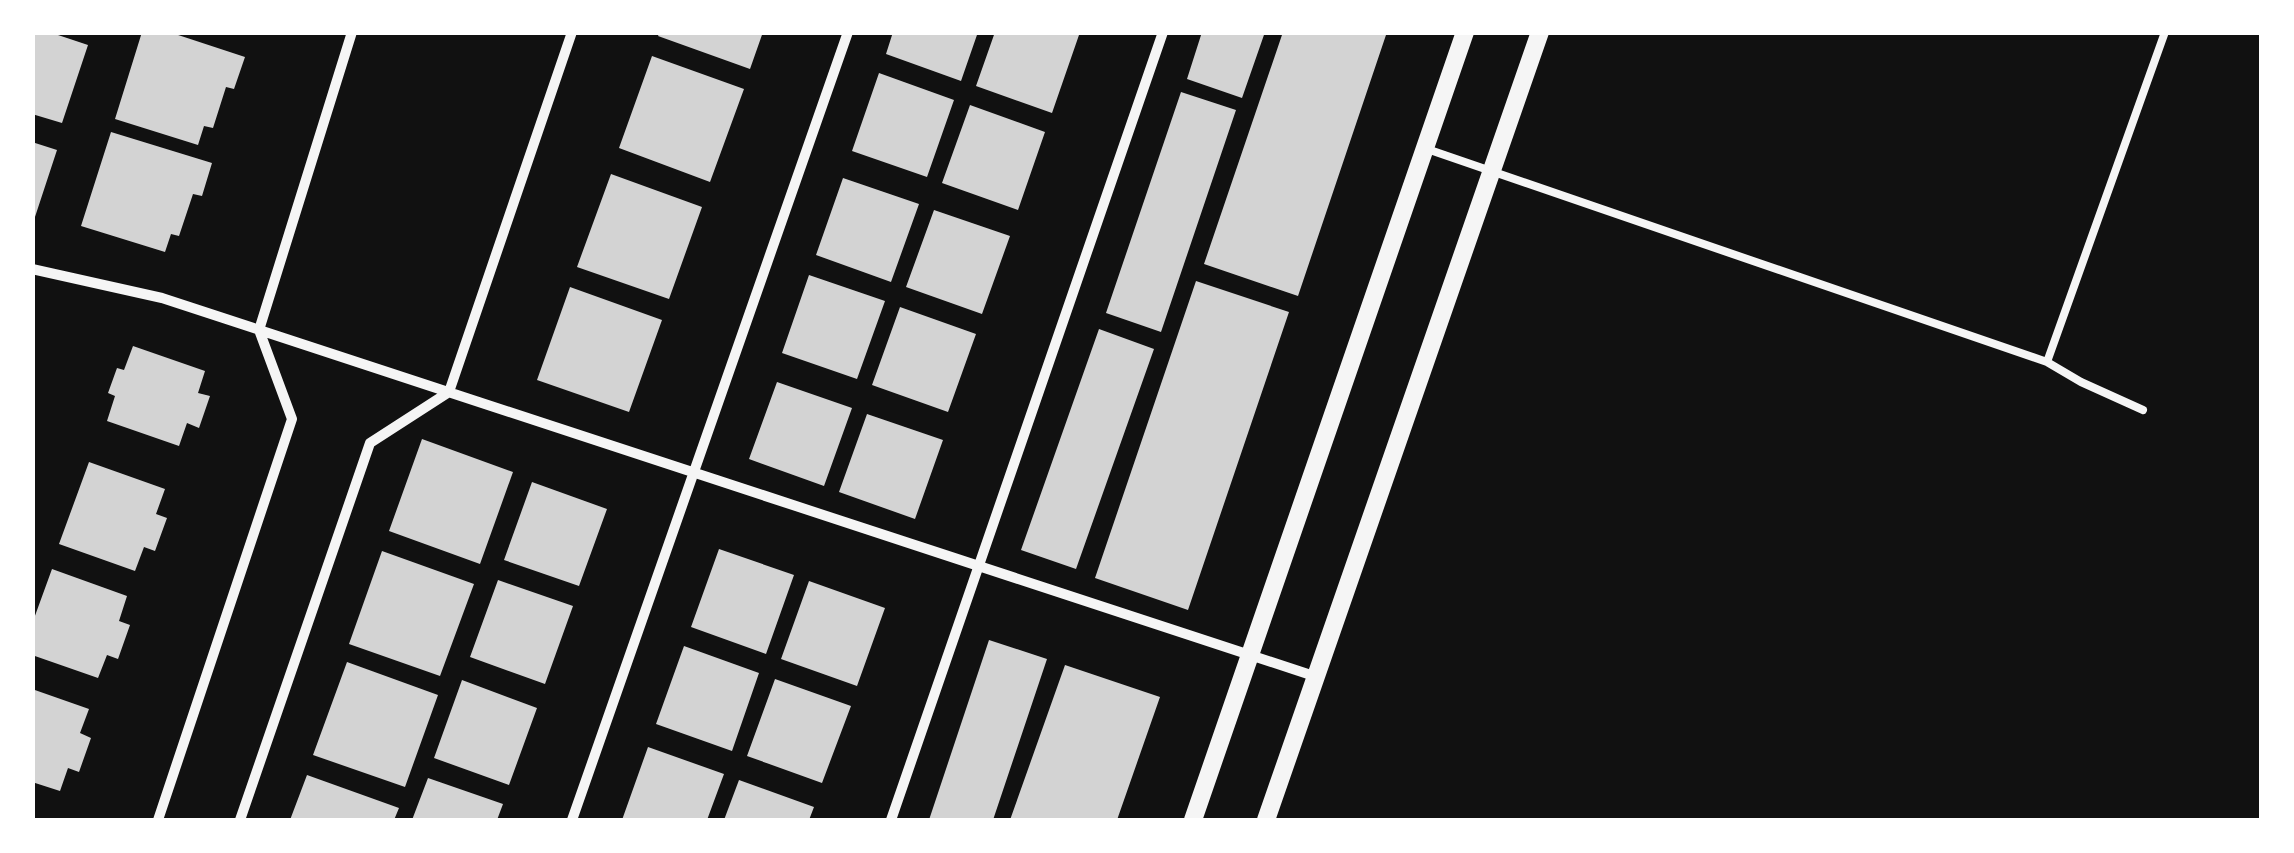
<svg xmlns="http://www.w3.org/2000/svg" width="2294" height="853" font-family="Literata,serif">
	<rect width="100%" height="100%" fill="#111"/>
	<path fill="#d3d3d3" d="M32 32H49L88 45 62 123 32 114Z
		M142 32H169L245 57 234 89 226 87 213 128 204 126 198 145 115 119Z
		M660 32H763L750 69 658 36Z
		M893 32H978L961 81 886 54Z
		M995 32H1073L1079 35 1052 113 976 86Z
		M1202 32H1265L1242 98 1187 79Z
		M1283 32H1387L1298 296 1204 264Z
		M652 56 744 89 710 182 619 148Z
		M879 73 954 100 927 177 852 151Z
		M1181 92 1236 110 1161 332 1106 313Z
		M970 105 1045 132 1018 210 942 183Z
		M111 132 212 163 202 196 193 194 179 236 171 234 165 252 81 226Z
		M32 142 57 150 33 223H32Z
		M611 174 702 207 669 299 577 267Z
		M843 178 919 204 891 282 816 255Z
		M934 210 1010 236 982 314 906 287Z
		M809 275 885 301 857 379 782 353Z
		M1196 281 1289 312 1188 610 1095 578Z
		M570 287 662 320 629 412 537 380Z
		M900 307 976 334 948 412 872 385Z
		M1099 329 1154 349 1076 569 1021 550Z
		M133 346 205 371 198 393 210 396 199 428 187 423 179 446 107 421 115 396 108 393 117 368 124 370Z
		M777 382 852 408 824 486 749 459Z
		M867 414 943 440 915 519 839 492Z
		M422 439 513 472 480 564 389 531Z
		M89 462 165 489 156 514 167 518 155 551 144 547 135 571 59 544Z
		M532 482 607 509 579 586 504 560Z
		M719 549 794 575 766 654 691 627Z
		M382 551 474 584 440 676 349 644Z
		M52 569 127 596 119 621 130 625 118 659 107 655 98 678 32 655V624Z
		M498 580 573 606 545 684 470 657Z
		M809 581 885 608 857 686 781 659Z
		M989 640 1047 659 993 820H929Z
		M684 646 759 673 732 751 656 724Z
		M347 662 438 695 405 787 313 755Z
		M1065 665 1160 697 1117 820H1010Z
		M775 679 851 706 822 783 747 756Z
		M462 680 537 708 509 785 434 758Z
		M32 689 89 709 80 733 91 738 79 772 68 768 60 791 32 782Z
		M648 747 724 774 707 820H622Z
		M307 775 399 808 394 820H290Z
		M428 778 503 804 497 820H412Z
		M739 780 814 807 809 820H724Z"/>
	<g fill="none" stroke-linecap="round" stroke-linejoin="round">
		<path stroke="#f5f5f5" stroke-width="8" d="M1427 149 2047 362
			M2143 410 2081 382 2047 362 2165 32"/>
		<path stroke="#f5f5f5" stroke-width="10" d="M32 269 162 298 1317 677
			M158 820 292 419 259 330 352 32
			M240 820 370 443 449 392 572 32
			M572 820 848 32
			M891 820 1163 32"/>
		<path stroke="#f5f5f5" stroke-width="18" d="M1193 820 1465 32
			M1266 820 1540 32"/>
	</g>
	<rect width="2294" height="853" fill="none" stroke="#ffffff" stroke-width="70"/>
</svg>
